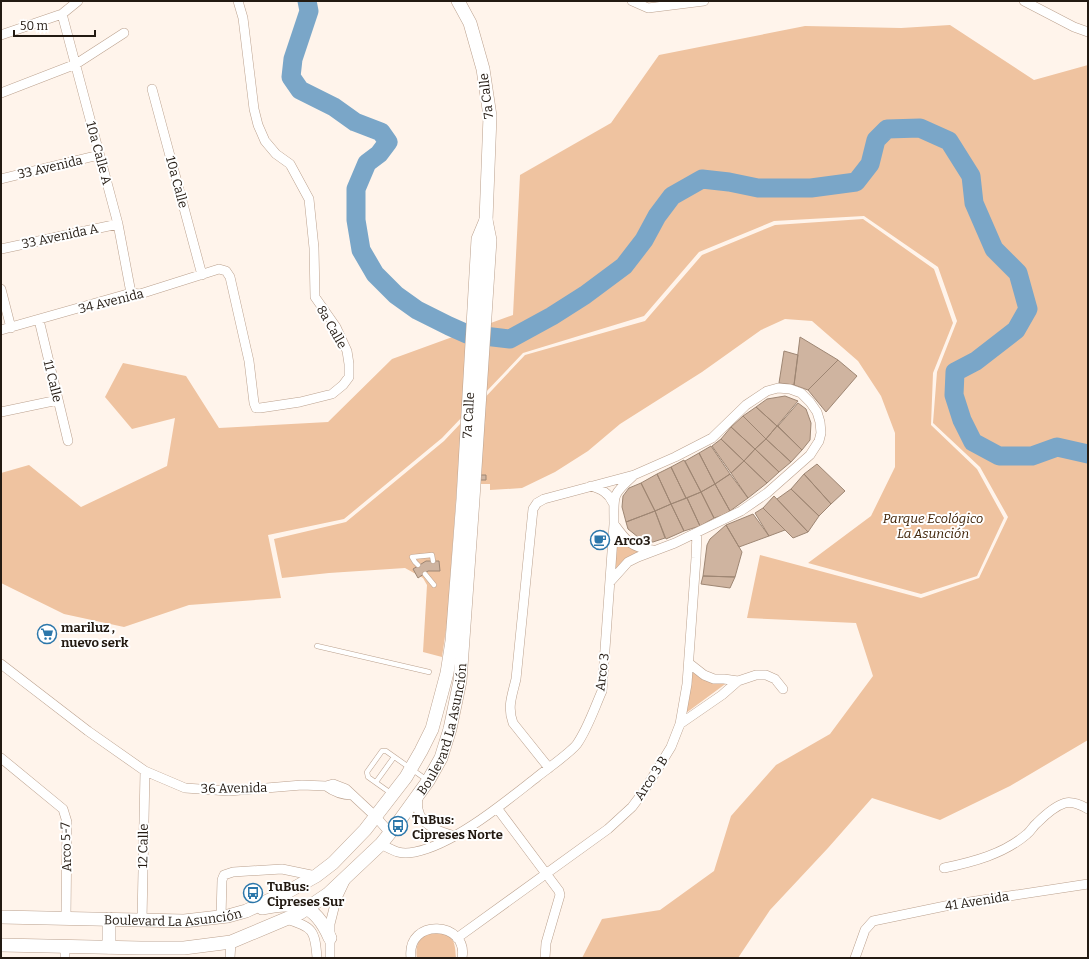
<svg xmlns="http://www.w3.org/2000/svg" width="1089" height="959" font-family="Bitter,serif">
	<rect width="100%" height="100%" fill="#fff4eb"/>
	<path fill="#efc3a0" d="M950 25 1034 80 1088 65V740L1010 786 940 820 872 798 828 848 770 910 738 958H582L602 919 660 910 714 871 731 816 776 765 830 734 873 676 856 623 747 618 760 555 921 598 979 578 1008 517 980 467 933 423 937 372 957 321 938 267 864 216 774 221 699 252 644 316 523 353 442 438 344 519 268 535 281 598 189 605 124 627 64 614 1 583V473L29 465 81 507 167 466 175 418 132 429 105 397 123 363 186 376 219 428 328 422 392 359 513 315 520 175 611 123 659 55 805 26 901 28Z
		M863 219 934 269 953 323 933 373 931 425 977 469 1004 518 977 576 921 594 808 563 871 516 895 467V433L881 396 858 361 812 321 785 319 761 330 702 372 620 424 588 451 555 472 522 488 490 490V484H479L458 472 447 623 442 657 423 652 427 585 423 578 405 568 329 573 282 578 274 539 346 522 444 441 525 355 645 321 702 255 775 225Z
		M616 530 645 551 612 576Z
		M692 672 708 681 728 682 686 713Z
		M437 931C454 936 455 941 456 958H417C414 943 422 933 437 931Z"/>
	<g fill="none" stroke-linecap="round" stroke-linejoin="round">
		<path stroke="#7aa6c8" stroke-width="19" d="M307 1 309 11 293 59 291 77 300 90 334 107 355 122 381 132 388 142 379 154 367 163 356 189V220L361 250 375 274 396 295 417 310 449 326 467 334 510 339 552 316 585 295 624 266 644 240 657 216 672 196 702 179 729 182 758 188H811L856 182 870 164 876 140 887 129 920 128 949 141 971 176 974 203 994 249 1018 273 1028 309 1016 330 976 361 955 372 954 395 962 420 973 442 999 456H1032L1057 447 1088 454"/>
	</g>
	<path fill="#cfb4a0" stroke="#9e8673" d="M800 337 838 360 808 390 794 385Z
		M784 351 798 355 794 385 779 383Z
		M838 360 857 376 826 412 808 390Z
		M785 396 798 401 777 426 756 407 767 399Z
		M798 403 806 409 811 423 810 440 802 450 778 426Z
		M756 407 777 426 766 439 743 416Z
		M743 416 766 439 755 449 731 427Z
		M777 426 802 450 791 462 766 439Z
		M731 427 755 449 744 461 721 439Z
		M721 439 744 461 731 473 712 446Z
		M766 439 791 462 779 472 755 449Z
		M711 446 730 474 715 484 699 453Z
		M755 449 779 472 767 483 744 461Z
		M699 453 715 484 701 492 685 461Z
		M684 460 701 492 686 498 671 467Z
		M744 461 767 483 748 498 731 473Z
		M817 464 845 491 831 504 804 474Z
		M671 467 686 498 671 504 657 474Z
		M657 474 671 504 655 511 641 483Z
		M730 474 748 498 730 511 715 484Z
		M804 474 831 504 819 516 791 489Z
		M480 475H486V480H480Z
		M641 483 655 511 626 522 622 507 623 496 629 488Z
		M715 484 730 511 723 515 714 518 701 492Z
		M791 489 819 516 808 532 777 499Z
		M701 492 714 518 700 526 687 498Z
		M774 496 808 532 793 538 763 508Z
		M687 498 700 526 684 531 671 504Z
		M671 504 684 531 666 539 655 511Z
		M763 508 785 530 769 536 755 513Z
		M655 511 665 538 653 542 643 541 628 529 626 522Z
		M753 514 769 536 739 547 726 525Z
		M726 525 742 552 735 577 703 576 707 545 710 539Z
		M426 561H439L440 571H428L418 578 413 569Z
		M703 576 735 577 730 588 701 584Z"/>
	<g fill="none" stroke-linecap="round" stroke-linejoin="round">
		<defs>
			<path id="lane" d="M418 565 415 562 412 557 432 555 433 561
				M425 574 434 585
				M317 646 429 672
				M376 782 394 757
				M392 794 368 777 367 772 382 751H386L427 780"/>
			<path id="street" d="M632 1 648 8 704 1
				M1024 1 1074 27 1088 32
				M62 14 118 224 131 293
				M1 35 62 14 78 1
				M152 89 202 275
				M1 93 76 64 124 33
				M1 179 99 155
				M1 249 118 224
				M1 289 11 328
				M39 320 68 441
				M1 330 131 293 140 294 219 269 226 271 230 277 249 361 254 403 256 408H260L300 402 332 394 343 385 349 377V364L347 351 336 327 315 297 314 248 309 199 290 164 276 154 265 141 258 125 254 109 243 18 238 1
				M1 412 58 400
				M591 486C601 489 609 493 613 503
				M614 524C626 541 632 548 653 550
				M1 664 88 731 145 771 185 788 229 791 302 785 326 786 333 784 346 789 376 817 390 833
				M690 664 704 675 714 679H724L738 681
				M680 724 722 695 738 681 756 675H766L775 679 783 689
				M1 758 63 809 67 822 66 919
				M549 768 513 723C507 707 512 696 516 679L533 509 537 503 544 499 634 475 675 457 712 438 746 405 767 391 778 388 790 389 801 393 810 402 817 412 820 422 821 433 819 441 810 455 767 493 741 511 675 543 638 557 628 562 610 582
				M326 786C334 792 341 795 352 795
				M418 796C418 800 417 805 418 809 421 826 440 832 455 836
				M497 808 559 891 560 895 546 943 545 958
				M381 844C394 851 399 855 415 852 455 844 505 802 537 777 547 769 570 753 577 744 588 728 594 709 602 691L614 524C614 495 611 496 633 476
				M944 868C973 862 1004 854 1027 834 1031 831 1033 826 1037 823 1044 816 1055 806 1065 803 1073 801 1081 805 1088 809
				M221 917 222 880 224 875 233 872 282 869 316 876
				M286 919C313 927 315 930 317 958
				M142 920 145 771
				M457 938 608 829 632 807 644 791 671 747 680 724 687 684 696 558 697 533
				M65 958V946
				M230 958 231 942
				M330 958V924L336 900 345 881
				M411 958C406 917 469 921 462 958
				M855 958 865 930 873 921 950 905 1088 884"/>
			<g id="secondary">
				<path d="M262 908C298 902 314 902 330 938"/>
				<path id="s1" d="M1 917 184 921 228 916 246 911 289 891 316 876 333 863 365 830 406 777 421 751 432 729 447 673 452 641 463 499 478 239 486 220"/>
				<path id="s2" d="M1 945 141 948H184L231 942 300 913 328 894 381 844 397 824 428 781 441 758 450 729 460 681 473 499 490 240 486 220 490 116 483 69 470 23 458 1"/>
				<path d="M109 947V919"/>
			</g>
		</defs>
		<use href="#lane" stroke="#bba18e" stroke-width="5.5"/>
		<use href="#street" stroke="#bba18e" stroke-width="10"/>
		<use href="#secondary" stroke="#bba18e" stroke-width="14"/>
		<use href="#lane" stroke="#fff" stroke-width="4.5"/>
		<use href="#street" stroke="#fff" stroke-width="9"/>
		<use href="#secondary" stroke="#fff" stroke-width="13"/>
	</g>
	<defs>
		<symbol id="cafe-ring" viewBox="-11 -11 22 22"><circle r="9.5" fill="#fff" stroke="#2c77aa" stroke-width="1.5"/><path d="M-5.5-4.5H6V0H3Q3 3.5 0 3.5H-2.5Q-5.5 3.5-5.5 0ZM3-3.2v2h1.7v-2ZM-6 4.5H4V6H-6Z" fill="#2c77aa"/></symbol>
		<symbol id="supermarket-ring" viewBox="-11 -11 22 22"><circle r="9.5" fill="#fff" stroke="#2c77aa" stroke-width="1.5"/><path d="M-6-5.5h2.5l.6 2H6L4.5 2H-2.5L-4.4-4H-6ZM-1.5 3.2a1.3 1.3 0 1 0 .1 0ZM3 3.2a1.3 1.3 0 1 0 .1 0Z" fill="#2c77aa"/></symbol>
		<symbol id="bus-ring" viewBox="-11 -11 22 22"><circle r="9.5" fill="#fff" stroke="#2c77aa" stroke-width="1.5"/><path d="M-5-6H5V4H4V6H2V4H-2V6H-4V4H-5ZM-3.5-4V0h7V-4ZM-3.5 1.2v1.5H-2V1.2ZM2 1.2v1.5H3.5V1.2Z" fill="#2c77aa"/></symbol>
	</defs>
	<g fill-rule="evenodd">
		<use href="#cafe-ring" x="589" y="529" width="22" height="22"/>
		<use href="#supermarket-ring" x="36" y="623" width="22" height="22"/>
		<use href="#bus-ring" x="387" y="815" width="22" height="22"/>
		<use href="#bus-ring" x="242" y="882" width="22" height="22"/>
	</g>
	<g text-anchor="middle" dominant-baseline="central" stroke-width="4" stroke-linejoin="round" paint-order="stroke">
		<g font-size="13" fill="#231a12" stroke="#fff">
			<text transform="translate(486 96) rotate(-97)">7a Calle</text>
			<text transform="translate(99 153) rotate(75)">10a Calle A</text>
			<text transform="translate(50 167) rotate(-13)">33 Avenida</text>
			<text transform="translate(177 182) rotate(75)">10a Calle</text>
			<text transform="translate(60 236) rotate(-12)">33 Avenida A</text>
			<text transform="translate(111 301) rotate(-14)">34 Avenida</text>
			<text transform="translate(332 327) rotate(60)">8a Calle</text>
			<text transform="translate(53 381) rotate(76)">11 Calle</text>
			<text stroke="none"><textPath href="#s1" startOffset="830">7a Calle</textPath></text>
			<text transform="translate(602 672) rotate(-83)">Arco 3</text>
			<text stroke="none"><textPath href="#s2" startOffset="545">Boulevard La Asunción</textPath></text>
			<text transform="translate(651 778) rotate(-57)">Arco 3 B</text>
			<text transform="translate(234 788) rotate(-1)">36 Avenida</text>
			<text transform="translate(143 846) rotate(-89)">12 Calle</text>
			<text transform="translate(66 847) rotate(-92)">Arco 5-7</text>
			<text transform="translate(977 901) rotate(-9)">41 Avenida</text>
			<text stroke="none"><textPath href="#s1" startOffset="172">Boulevard La Asunción</textPath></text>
		</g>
		<g font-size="13" font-style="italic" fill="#3e2105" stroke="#fff">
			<text x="933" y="518">Parque Ecológico<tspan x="933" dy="15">La Asunción</tspan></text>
		</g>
		<g font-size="13" font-weight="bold" fill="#231a12" stroke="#fff" text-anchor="start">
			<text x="614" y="540">Arco3</text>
			<text x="61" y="627">mariluz ,<tspan x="61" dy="15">nuevo serk</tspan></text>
			<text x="412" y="819">TuBus:<tspan x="412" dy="15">Cipreses Norte</tspan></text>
			<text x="267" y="886">TuBus:<tspan x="267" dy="15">Cipreses Sur</tspan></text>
		</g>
	</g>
	<rect width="1089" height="959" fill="none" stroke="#231a12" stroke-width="4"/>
	<path d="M14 30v6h81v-6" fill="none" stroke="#231a12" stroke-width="2"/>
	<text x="20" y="30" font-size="12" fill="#231a12" stroke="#ffffff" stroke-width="3" paint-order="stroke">50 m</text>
</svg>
